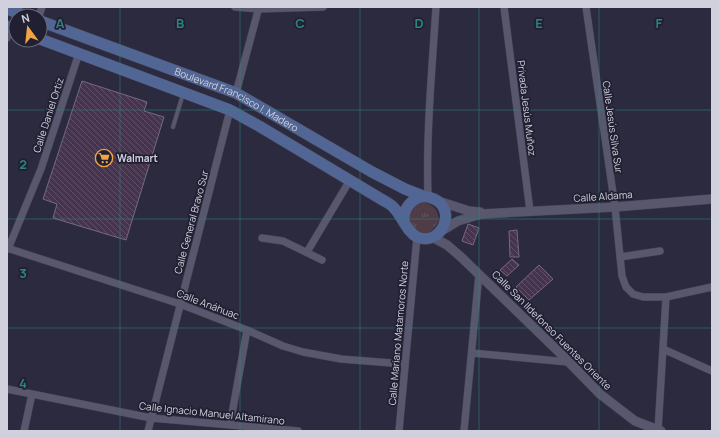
<svg xmlns="http://www.w3.org/2000/svg" width="719" height="438" font-family="Manrope,sans-serif">
	<defs>
		<pattern id="grass-tufts" width="24" height="20" patternUnits="userSpaceOnUse"><rect width="24" height="20" fill="#503c47"/><path d="M3 7l-1-3M5 7V3M7 7l1-3M15 17l-1-3M17 17v-4M19 17l1-3" fill="none" stroke="#685761"/></pattern>
		<pattern id="building-back-hatch" width="6" height="6" patternUnits="userSpaceOnUse"><rect width="6" height="6" fill="#46344e"/><path d="M-1 5l2 2M0 0l6 6M5-1l2 2" fill="none" stroke="#605067"/></pattern>
	</defs>
	<rect width="100%" height="100%" fill="#2b2a3e"/>
	<path fill="url(#grass-tufts)" d="M424 202C434 205 438 210 439 220 436 227 429 236 419 233 415 231 411 225 408 221L411 208 419 203Z"/>
	<path fill="url(#building-back-hatch)" stroke="#77697d" d="M82 81 147 102 144 111 164 117 126 240 53 218 57 204 43 199Z
		M468 224 479 228 473 245 462 241Z
		M517 230 519 257H510L509 231Z
		M512 259 519 265 507 276 500 270Z
		M539 265 553 279 529 300 516 287Z"/>
	<g fill="none" stroke-linecap="round" stroke-linejoin="round">
		<defs>
			<path id="service" d="M173 127 183 94"/>
			<path id="minor" d="M235 7 258 9 323 7
				M504 7 530 211
				M586 7 615 207 622 276 626 287 633 294 643 297H666L712 287
				M39 16 42 7
				M7 38 10 28
				M236 93 259 7
				M428 197C426 133 432 70 436 7
				M262 238 283 241 322 260
				M7 248 180 304 247 330 283 346 303 352 341 359 404 364
				M8 249 41 169 79 53
				M307 252 350 180
				M620 257 660 251
				M663 349 712 371
				M472 353 568 362
				M7 389 151 418 298 431
				M230 425 247 330
				M24 431 32 394
				M148 431 230 110
				M399 431 417 237
				M464 431 479 274
				M658 431 666 297"/>
			<path id="tertiary" d="M438 201 469 211 480 212
				M440 232 458 221 481 214 615 207 712 199
				M432 237 447 245 461 257 562 355 600 394 635 421 661 431"/>
			<g id="secondary">
				<path d="M7 9 27 16"/>
				<path id="s1" d="M40 21 236 93 372 172 405 189 423 196"/>
				<path d="M7 26 16 30"/>
				<path d="M40 39 230 110 259 126 381 199C386 202 391 204 394 208 402 216 407 232 417 237 441 247 458 210 434 199 418 191 403 205 404 221"/>
			</g>
		</defs>
		<use href="#service" stroke="#454454" stroke-width="5"/>
		<use href="#minor" stroke="#454454" stroke-width="8"/>
		<use href="#tertiary" stroke="#454454" stroke-width="10"/>
		<use href="#secondary" stroke="#454454" stroke-width="12"/>
		<use href="#service" stroke="#58576e" stroke-width="3.5"/>
		<use href="#minor" stroke="#58576e" stroke-width="7"/>
		<use href="#tertiary" stroke="#58576e" stroke-width="9"/>
		<use href="#secondary" stroke="#526695" stroke-width="11"/>
	</g>
	<path fill="none" stroke="#2c847f" stroke-width="1" stroke-opacity="0.55" d="M120 7V431M240 7V431M360 7V431M479 7V431M599 7V431M7 110H712M7 219H712M7 328H712"/>
	<defs>
		<symbol id="supermarket-ring" viewBox="-11 -11 22 22"><circle r="9.5" fill="#212033" stroke="#f3a442" stroke-width="1.5"/><path d="M-6-5.5h2.5l.6 2H6L4.5 2H-2.5L-4.4-4H-6ZM-1.5 3.2a1.3 1.3 0 1 0 .1 0ZM3 3.2a1.3 1.3 0 1 0 .1 0Z" fill="#f3a442"/></symbol>
	</defs>
	<g fill-rule="evenodd">
		<use href="#supermarket-ring" x="94" y="148" width="20" height="20"/>
	</g>
	<g text-anchor="middle" dominant-baseline="central" stroke-width="3.5" stroke-linejoin="round" paint-order="stroke">
		<g font-size="10" fill="#d1d1de" stroke="#212033">
			<text stroke="none"><textPath href="#s1" startOffset="212">Boulevard Francisco I. Madero</textPath></text>
			<text transform="translate(527 108) rotate(83)">Privada Jesús Muñoz</text>
			<text transform="translate(48 115) rotate(-72)">Calle Daniel Ortiz</text>
			<text transform="translate(613 127) rotate(82)">Calle Jesús Silva Sur</text>
			<text transform="translate(603 196) rotate(-4)">Calle Aldama</text>
			<text transform="translate(191 222) rotate(-75)">Calle General Bravo Sur</text>
			<text transform="translate(208 304) rotate(21)">Calle Anáhuac</text>
			<text transform="translate(552 330) rotate(45)">Calle San Ildefonso Fuentes Oriente</text>
			<text transform="translate(398 333) rotate(-85)">Calle Mariano Matamoros Norte</text>
			<text transform="translate(212 413) rotate(6)">Calle Ignacio Manuel Altamirano</text>
		</g>
		<g font-size="10" font-weight="bold" fill="#d1d1de" stroke="#212033" text-anchor="start">
			<text x="117" y="158">Walmart</text>
		</g>
	</g>
	<g font-size="13" text-anchor="middle" font-weight="bold" fill="#2c847f" stroke="#212033" stroke-width="3.5" stroke-linejoin="round" paint-order="stroke">
		<text x="60" y="28">A</text>
		<text x="180" y="28">B</text>
		<text x="300" y="28">C</text>
		<text x="419" y="28">D</text>
		<text x="539" y="28">E</text>
		<text x="659" y="28">F</text>
		<text x="23" y="169">2</text>
		<text x="23" y="278">3</text>
		<text x="23" y="388">4</text>
	</g>
	<rect width="719" height="438" fill="none" stroke="#d1d1de" stroke-width="16"/>
	<g transform="translate(28 28) rotate(345)"><circle r="19" fill="#212033" stroke="#676777"/>
	<path d="M0-3L7 15L0 10L-7 15Z" fill="#f3a442"/>
	<text y="-6" font-size="11" font-weight="bold" text-anchor="middle" fill="#d1d1de">N</text>
	</g>
</svg>
